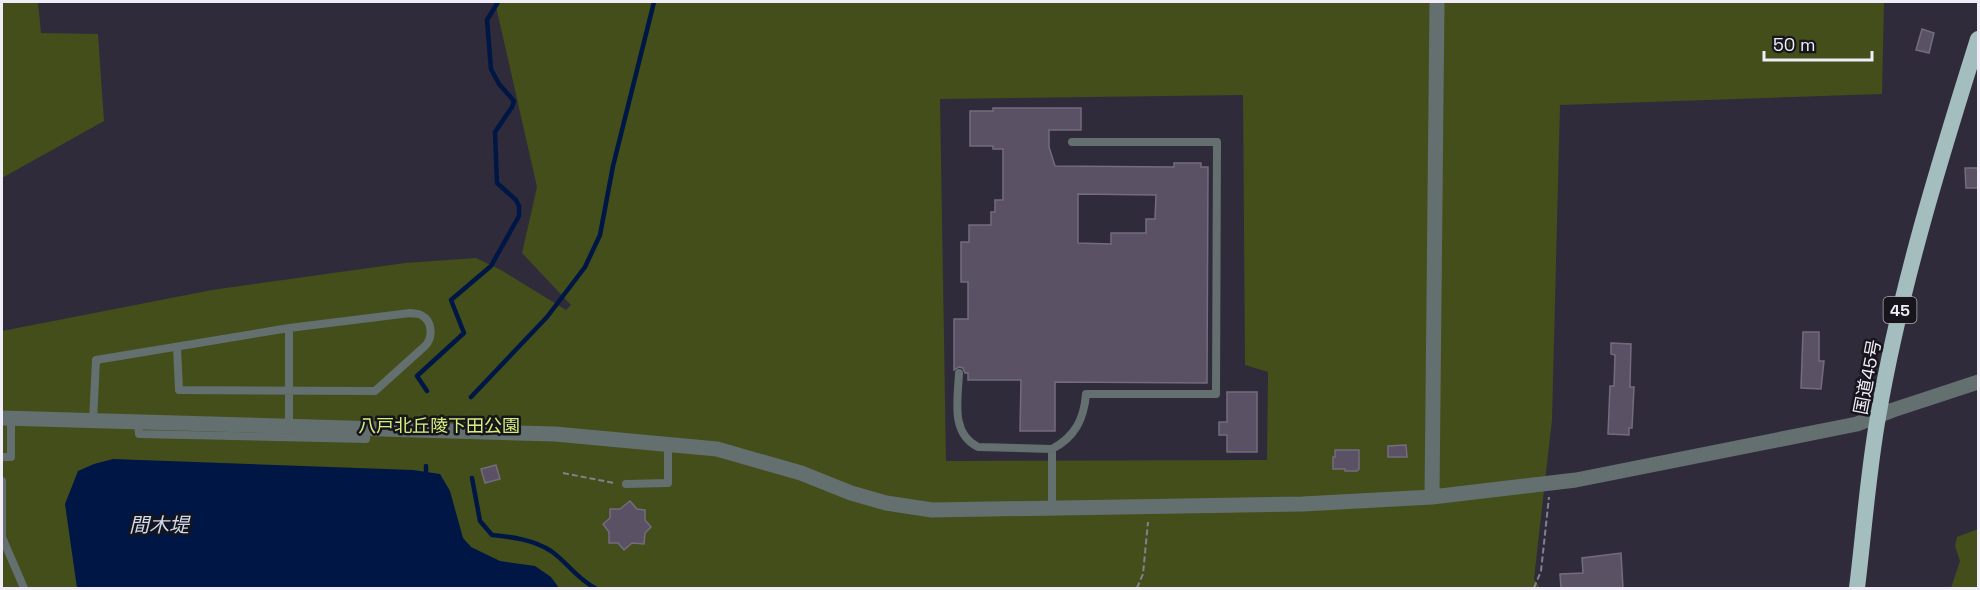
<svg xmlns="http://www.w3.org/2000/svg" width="1980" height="590" font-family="'Space Grotesk','Noto Sans JP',sans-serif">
	<rect width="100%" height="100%" fill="#2f2b3b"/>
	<path fill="#434e1a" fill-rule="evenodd" d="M2 2H38L41 33 98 34 104 121 2 178Z
		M495 2H1884L1882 94 1560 105 1552 420 1534 579 1540 588H2V331L212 290 405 263 476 258 501 270 566 310 571 305 522 253 537 187ZM1243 95 1245 365 1268 372 1267 460 946 461 940 99Z
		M1978 529V588H1951L1960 561 1955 546 1957 537Z"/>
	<path fill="#001645" d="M113 459 413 470 440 474 450 491 463 538 471 547 500 561 535 566 551 577 559 588H77L65 504 78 471 94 464Z"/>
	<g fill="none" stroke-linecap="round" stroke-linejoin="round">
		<path stroke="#001645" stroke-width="4.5" d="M427 391 417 376 464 333 451 300 491 266 519 216V206L516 200 497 183 495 132 512 107 514 101 499 84 491 69 487 20 498 2
			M471 397 547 317 585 267 600 235 613 166 654 2
			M426 478V466
			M472 478 480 521 492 535C513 537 534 540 551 551 567 562 576 578 595 588"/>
	</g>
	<path fill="#5a5264" stroke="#746c7e" stroke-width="1.5" fill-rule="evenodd" d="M1922 29 1934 33 1929 53 1916 50Z
		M993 108H1081V130H1049V147L1055 166 1174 167V163H1201V167H1208L1207 383 1055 382V431H1020L1021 380H968V373H965L963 368 959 367 954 370V319H968V282H961V242H969V225H991V212H995V200H1003V149H993V146H970V111H993ZM1078 194 1156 195 1155 219H1146V233H1111V244L1078 243Z
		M1965 168H1978V188H1966Z
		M1803 332H1819V361H1824L1821 389 1801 388Z
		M1611 343 1631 344 1630 387H1634L1632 428H1629V435L1608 434 1610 386H1614L1615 355 1611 354Z
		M1227 392H1257V452H1227V435H1219V422H1227Z
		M1406 445 1407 457H1388V446Z
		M1335 450H1359V469L1357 471H1345V469H1333V457H1335Z
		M496 465 500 479 485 483 481 469Z
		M630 501 637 509 645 510V520L651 527 645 533 644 544 632 543 624 550 618 543H609V532L603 524 610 518V509H620Z
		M1621 553 1623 588H1561L1560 574 1583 573 1582 558Z"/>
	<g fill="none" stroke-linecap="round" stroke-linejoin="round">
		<path stroke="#83808e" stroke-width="2" stroke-dasharray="6 3" stroke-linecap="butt" d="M563 473 614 483
			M1137 588 1143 574 1148 522
			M1534 588 1541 571 1549 497"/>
		<path stroke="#646f70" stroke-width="8" d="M289 328V427
			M959 373C958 399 950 433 978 447L1052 449V508
			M93 421 96 360 289 328 410 313C414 314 418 313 421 315 433 321 433 338 425 346L375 391 179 390 177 347
			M138 422 139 434 366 439V429
			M1052 449C1075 437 1084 419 1086 394H1216L1217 142H1072
			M2 457H11V419
			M2 481V538
			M626 484 668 483V444
			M2 537 24 588"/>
		<path stroke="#646f70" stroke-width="15" d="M2 418 555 434 717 449 801 473 851 493 886 503 932 510 1303 504 1432 497 1576 480 1857 424 1893 410 1978 382
			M1432 497 1437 2"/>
		<path stroke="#a4bdbe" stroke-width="16" d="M1857 588C1864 531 1868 473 1878 417 1900 289 1939 163 1978 39"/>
	</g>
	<g text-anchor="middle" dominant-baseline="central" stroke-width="5" stroke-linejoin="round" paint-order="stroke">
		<rect fill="#17151c" stroke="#afacb6" stroke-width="1.5" x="1883.5" y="297" width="33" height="26" rx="4.5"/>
		<g font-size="16" font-weight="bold" fill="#f0edf8">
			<text x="1900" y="310">45</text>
		</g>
		<g font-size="18" fill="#f0edf8" stroke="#17151c">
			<text transform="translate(1867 377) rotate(-79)">国道45号</text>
		</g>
		<g font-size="18" fill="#d5f079" stroke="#17151c">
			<text x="439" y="425">八戸北丘陵下田公園</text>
		</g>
		<g font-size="20" font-style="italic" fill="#cdd9ed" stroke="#17151c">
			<text x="159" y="525">間木堤</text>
		</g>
	</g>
	<rect width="1980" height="590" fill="none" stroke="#f0edf8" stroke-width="6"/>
	<path d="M1764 51v9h108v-9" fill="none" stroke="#f0edf8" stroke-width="3"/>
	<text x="1773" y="51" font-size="18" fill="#f0edf8" stroke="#17151c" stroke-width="4.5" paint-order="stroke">50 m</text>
</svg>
